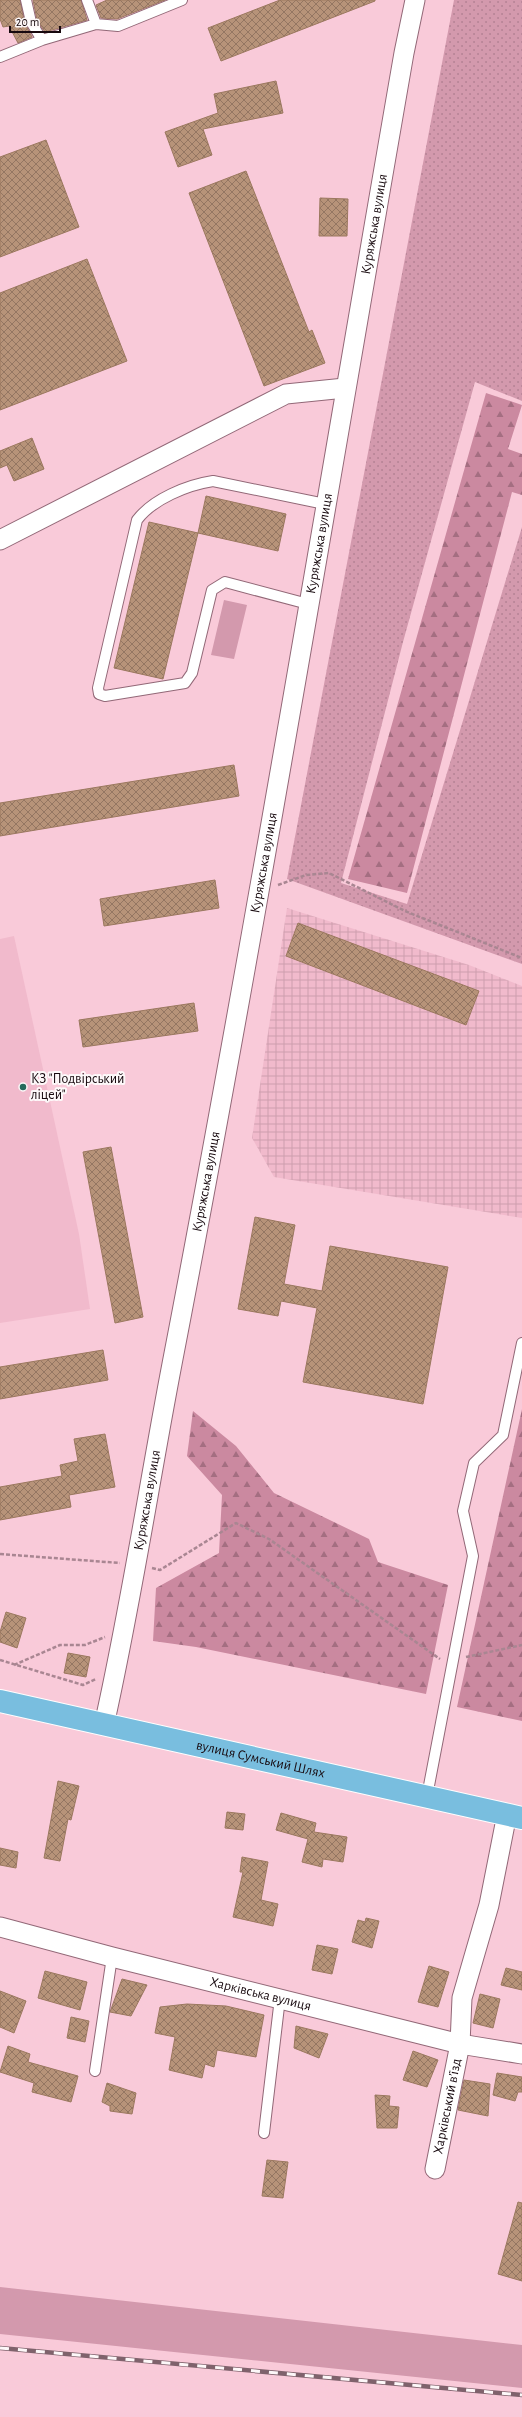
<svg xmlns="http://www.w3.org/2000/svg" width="522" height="2417" font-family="'Alegreya Sans',sans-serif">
	<defs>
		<pattern id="industrial-grid" width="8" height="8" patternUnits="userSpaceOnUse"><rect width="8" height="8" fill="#f1bacc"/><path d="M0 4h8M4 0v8" fill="none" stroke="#ce9fae"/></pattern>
		<pattern id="grass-dots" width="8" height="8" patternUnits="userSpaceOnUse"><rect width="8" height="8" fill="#d399ad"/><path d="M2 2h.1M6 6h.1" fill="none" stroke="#b48294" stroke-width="1.8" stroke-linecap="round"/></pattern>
		<pattern id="forest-firs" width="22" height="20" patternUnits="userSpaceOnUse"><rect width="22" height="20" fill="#cb89a0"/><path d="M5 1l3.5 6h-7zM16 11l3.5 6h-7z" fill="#a46e81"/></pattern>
		<pattern id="building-cross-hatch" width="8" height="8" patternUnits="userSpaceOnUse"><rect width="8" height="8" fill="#b79379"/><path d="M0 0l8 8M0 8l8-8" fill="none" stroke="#947662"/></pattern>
	</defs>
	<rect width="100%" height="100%" fill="#f9cad9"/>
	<path fill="#f1bacc" d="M14 936 79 1234 90 1309 0 1323V939Z"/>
	<path fill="url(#industrial-grid)" d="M287 908 469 965 522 986V1218L274 1177 252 1138Z"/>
	<path fill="url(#grass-dots)" d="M454 0H522V401L475 382 403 642 341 883 407 904 522 527V964L287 879Z"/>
	<path fill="url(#forest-firs)" d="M486 393 522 405 508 449 522 454V495L512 492 407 893 348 879Z
		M522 1409V1721L457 1707Z
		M193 1411 236 1446 274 1493 369 1539 378 1562 448 1585 426 1694 196 1647 153 1641 156 1588 219 1553 222 1495 187 1456Z"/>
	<path fill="#d399ad" d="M224 600 247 605 234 659 211 655Z
		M0 2287 522 2345V2388L0 2334Z"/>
	<path fill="url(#building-cross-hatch)" stroke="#9b785f" d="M0 0H20L25 24 32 37 18 43 9 26 3 27 0 19Z
		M33 0H81L87 20 45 32 37 20Z
		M107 0H165L117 19 101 18 96 5Z
		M280 0H375V1L221 61 208 28Z
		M276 81 283 113 203 129 212 155 178 167 165 132 218 113 214 94Z
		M46 140 79 227 0 257V157Z
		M246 171 309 332 312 330 325 363 264 386 189 193Z
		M320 198 348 199 347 236H319Z
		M87 259 127 361 0 410V293Z
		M32 438 44 469 14 481 7 465 0 468V451Z
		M206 496 286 514 278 551 198 533Z
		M149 522 198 533 163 679 114 668Z
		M234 765 239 796 0 836V803Z
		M215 880 219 908 104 926 100 899Z
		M298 923 479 991 466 1025 286 956Z
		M194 1003 198 1031 83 1047 79 1020Z
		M111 1147 143 1317 115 1323 83 1152Z
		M255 1217 295 1225 284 1284 322 1291 330 1246 448 1267 423 1404 303 1382 317 1308 281 1301 278 1316 238 1309Z
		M103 1350 108 1380 0 1399V1367Z
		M105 1434 115 1487 69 1495 71 1507 0 1520V1487L62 1476 60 1465 78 1461 74 1439Z
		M6 1612 26 1618 17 1648 0 1642V1632Z
		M68 1653 90 1657 86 1677 64 1673Z
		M58 1781 79 1786 71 1820 68 1819 60 1861 44 1858Z
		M227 1812 245 1814 243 1830 225 1828Z
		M281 1813 316 1823 314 1832 347 1837 343 1862 323 1859 322 1867 302 1862 308 1839 276 1830Z
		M0 1848 18 1852 16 1868 0 1865Z
		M242 1857 268 1862 261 1900 278 1904 273 1926 233 1917 243 1872H240Z
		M366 1918 379 1921 372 1948 352 1942 358 1920 365 1922Z
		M317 1945 338 1949 332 1974 312 1970Z
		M429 1966 449 1972 438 2007 418 2002Z
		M506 1968 522 1972V1990L501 1985Z
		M45 1971 87 1982 80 2010 38 1998Z
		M122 1979 147 1985 131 2016 110 2012Z
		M0 1991 26 2001 14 2033 0 2027Z
		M480 1994 500 1999 493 2028 473 2023Z
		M187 2004 226 2006 264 2015 256 2057 217 2050 214 2067 205 2064 202 2078 169 2070 175 2037 155 2033 160 2007Z
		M71 2017 89 2021 85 2042 67 2038Z
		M296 2026 328 2034 319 2058 294 2048Z
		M8 2046 30 2054 28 2062 78 2076 71 2102 32 2092 34 2083 0 2072Z
		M413 2051 438 2060 427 2087 403 2080Z
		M497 2073 522 2077V2092H518L515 2101 493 2095Z
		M464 2080 490 2084 488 2116 458 2110Z
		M107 2083 136 2093 132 2114 110 2111V2106L102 2102Z
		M375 2095 390 2096 389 2106 399 2107 397 2128H377Z
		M267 2160 288 2162 283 2198 262 2196Z
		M518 2202 522 2203V2281L498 2274Z"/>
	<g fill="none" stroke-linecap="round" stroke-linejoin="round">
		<defs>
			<path id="lane" d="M26 0 31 22 42 40
				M87 0 96 24
				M0 57 42 40 96 24 118 26 182 0
				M308 604 225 582 212 590 192 673 185 683 105 696 99 694 98 688 137 520C153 499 187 485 213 481L325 504
				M427 1796 473 1556 463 1511 474 1463 503 1435 522 1343
				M95 2071 112 1957
				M264 2133 280 1998"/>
			<g id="street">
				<path d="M0 540 286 394 345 388"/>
				<path id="s1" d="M104 1725C131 1605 149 1484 172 1364 256 928 328 490 404 53L415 0"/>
				<path id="s2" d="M0 1927 112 1957 460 2044 522 2054"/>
				<path id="s3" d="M435 2169 460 2044 462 1998 489 1905 507 1814"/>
			</g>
			<g id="primary">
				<path id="s4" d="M0 1701 522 1818"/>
			</g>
		</defs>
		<use href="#lane" stroke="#926877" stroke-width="12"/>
		<use href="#street" stroke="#926877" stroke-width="21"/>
		<use href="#primary" stroke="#fff" stroke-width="24"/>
		<path stroke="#a98692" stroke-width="2.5" stroke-dasharray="4 2" stroke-linecap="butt" d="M278 885 306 875 329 873 405 911 522 958
			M0 1554 120 1563
			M152 1568 160 1570 236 1523 269 1539 440 1659
			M466 1657 522 1645
			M0 1660 83 1685 96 1679
			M14 1665 60 1645H85L105 1637"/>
		<use href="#lane" stroke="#fff" stroke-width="10"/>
		<use href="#street" stroke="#fff" stroke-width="19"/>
		<use href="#primary" stroke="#79bedf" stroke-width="22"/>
		<defs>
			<path id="rail" d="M0 2348 522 2395"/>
		</defs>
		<use href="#rail" stroke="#7f626c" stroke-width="4.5"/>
		<use href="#rail" stroke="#fdf8f9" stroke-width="3" stroke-dasharray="9" stroke-linecap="butt"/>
	</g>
	<circle fill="#266a5c" stroke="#fdf8f9" stroke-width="1.5" cx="23" cy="1087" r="4"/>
	<g text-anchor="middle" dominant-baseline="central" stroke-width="4" stroke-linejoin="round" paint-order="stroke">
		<g font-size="14" fill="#17090e" stroke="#fdf8f9">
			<text stroke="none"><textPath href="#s1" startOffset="1525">Куряжська вулиця</textPath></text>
			<text stroke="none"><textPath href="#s1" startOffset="1201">Куряжська вулиця</textPath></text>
			<text stroke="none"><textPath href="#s1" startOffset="877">Куряжська вулиця</textPath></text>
			<text stroke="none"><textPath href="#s1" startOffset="553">Куряжська вулиця</textPath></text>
			<text stroke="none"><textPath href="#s1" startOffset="229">Куряжська вулиця</textPath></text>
			<text stroke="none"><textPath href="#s4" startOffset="267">вулиця Сумський Шлях</textPath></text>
			<text stroke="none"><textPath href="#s2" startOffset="269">Харківська вулиця</textPath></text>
			<text stroke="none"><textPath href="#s3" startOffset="64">Харківський в’їзд</textPath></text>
		</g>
		<g font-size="14" fill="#17090e" stroke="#fdf8f9" text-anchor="start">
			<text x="31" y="1079">КЗ "Подвірський<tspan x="31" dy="16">ліцей"</tspan></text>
		</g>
	</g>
	<path d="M10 26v6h50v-6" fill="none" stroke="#17090e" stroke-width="2"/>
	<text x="16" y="26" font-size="12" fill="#17090e" stroke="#fdf8f9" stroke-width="3" paint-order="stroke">20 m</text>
</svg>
